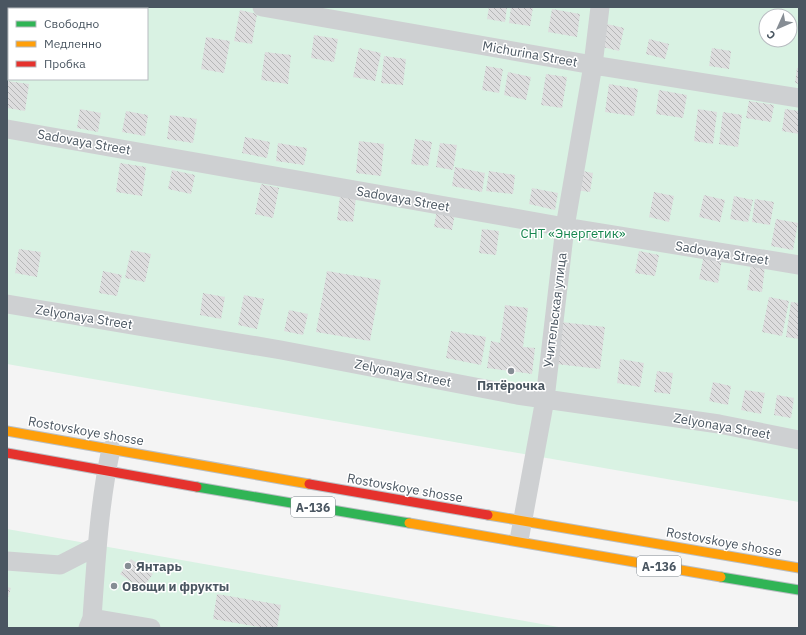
<svg xmlns="http://www.w3.org/2000/svg" width="806" height="635" font-family="'IBM Plex Sans',sans-serif">
	<defs>
		<pattern id="building-back-hatch" width="6" height="6" patternUnits="userSpaceOnUse"><rect width="6" height="6" fill="#ddddde"/><path d="M-1 5l2 2M0 0l6 6M5-1l2 2" fill="none" stroke="#b5b6b7"/></pattern>
	</defs>
	<rect width="100%" height="100%" fill="#f4f4f4"/>
	<path fill="#d9f2e3" fill-rule="evenodd" d="M7 7H799V502L7 364ZM9 9H147V79H9ZM766 16H790V40H766Z
		M7 529 564 628H7Z"/>
	<path fill="url(#building-back-hatch)" d="M489 7H507L505 22 487 19Z
		M511 7H533L530 26 509 23Z
		M552 9 580 14 577 37 548 32Z
		M240 10 257 14 252 44 234 41Z
		M603 23 624 28 619 51 598 46Z
		M314 35 338 39 334 62 311 58Z
		M206 37 230 41 224 73 201 69Z
		M649 39 669 44 665 59 646 54Z
		M359 48 381 53 375 81 353 77Z
		M712 48 731 51 729 69 709 66Z
		M265 52 291 55 288 84 261 80Z
		M384 56 406 59 403 85 381 83Z
		M486 66 503 69 499 93 482 90Z
		M797 68H799V84L795 83Z
		M508 72 531 77 526 100 504 95Z
		M546 74 567 77 562 108 541 105Z
		M7 81 29 84 25 111 7 108Z
		M609 84 638 89 634 116 605 112Z
		M659 90 687 95 683 118 656 114Z
		M749 101 774 105 771 122 746 118Z
		M80 109 101 113 98 132 77 128Z
		M698 109 717 112 713 144 694 141Z
		M785 109 799 111V134L782 131Z
		M126 111 148 115 145 136 122 132Z
		M723 112 742 115 738 147 719 144Z
		M170 115 197 119 193 143 167 139Z
		M245 137 270 142 267 158 242 153Z
		M415 139 432 142 428 166 411 164Z
		M359 141 384 144 381 176 356 173Z
		M278 143 307 148 304 165 276 161Z
		M440 143 457 145 453 170 436 167Z
		M120 163 146 167 142 196 116 192Z
		M455 167 485 173 482 192 452 186Z
		M172 170 195 175 191 194 168 189Z
		M578 170 593 173 590 192 575 190Z
		M489 171 515 175 513 194 486 191Z
		M261 184 279 188 273 218 255 214Z
		M532 188 558 193 555 210 529 204Z
		M654 192 674 196 669 222 649 217Z
		M704 195 725 200 720 222 699 217Z
		M340 196 356 198 353 222 337 220Z
		M734 196 753 200 748 222 730 219Z
		M755 199 774 202 770 225 752 222Z
		M437 210 455 213 452 230 434 227Z
		M776 219 798 223 793 250 771 246Z
		M482 229 499 231 496 255 479 253Z
		M19 249 41 252 37 277 15 273Z
		M131 250 151 254 145 282 125 278Z
		M639 251 659 255 655 276 635 273Z
		M704 255 722 259 718 283 699 279Z
		M751 264 765 266 762 292 747 290Z
		M103 271 122 275 117 296 99 293Z
		M327 271 381 280 370 341 316 332Z
		M203 293 225 297 221 319 200 315Z
		M244 295 264 299 257 329 238 325Z
		M769 297 789 301 782 336 762 332Z
		M791 302 799 303V339L786 337Z
		M505 305 528 308 523 347 535 348 532 374 487 368 491 341 500 343Z
		M289 310 308 314 303 335 284 331Z
		M561 322 605 327 600 369 556 364Z
		M451 331 486 337 481 365 446 358Z
		M620 359 644 363 640 387 617 383Z
		M657 371 673 373 670 394 654 392Z
		M713 382 731 386 728 405 709 401Z
		M745 390 765 393 761 414 741 410Z
		M777 395 794 398 791 418 774 415Z
		M131 559 153 574 142 589 120 574Z
		M7 587 11 588 7 600Z
		M217 594 281 605 277 628H265L213 619Z"/>
	<g fill="none" stroke-linecap="round" stroke-linejoin="round">
		<defs>
			<path id="fast" d="M197 487 409 523
				M721 577 799 590"/>
			<path id="slow" d="M7 431 309 484
				M488 515 799 568
				M409 523 721 577"/>
			<path id="jam" d="M7 453 197 487
				M309 484 488 515"/>
		</defs>
		<use href="#fast" stroke="#b9bec3" stroke-width="11"/>
		<use href="#slow" stroke="#b9bec3" stroke-width="11"/>
		<use href="#jam" stroke="#b9bec3" stroke-width="11"/>
		<path stroke="#ced0d2" stroke-width="19" d="M262 7 593 65 799 98
			M7 129 565 227 799 265
			M7 304 281 350 517 395 719 424 799 440
			M520 535 545 399 565 227 593 65 600 7
			M7 561 60 565 97 546
			M92 618 151 628
			M88 628 92 618C96 562 99 504 111 449"/>
		<use href="#fast" stroke="#30b455" stroke-width="9"/>
		<use href="#slow" stroke="#ff9f0a" stroke-width="9"/>
		<use href="#jam" stroke="#e5322d" stroke-width="9"/>
	</g>
	<g fill="#868d94" stroke="#fff" stroke-width="1.5">
		<circle cx="511" cy="371" r="4"/>
		<circle cx="128" cy="566" r="4"/>
		<circle cx="114" cy="586" r="4"/>
	</g>
	<g text-anchor="middle" dominant-baseline="central" stroke-width="3" stroke-linejoin="round" paint-order="stroke">
		<g fill="#fff" stroke="#808990" stroke-width="1">
			<rect x="291" y="497" width="44" height="20" rx="3"/>
			<rect x="637" y="556" width="44" height="20" rx="3"/>
		</g>
		<g font-size="12" font-weight="bold" fill="#4a5661">
			<text x="313" y="507">А-136</text>
			<text x="659" y="566">А-136</text>
		</g>
		<g font-size="13" fill="#4a5661" stroke="#fff">
			<text transform="translate(530 54) rotate(10)">Michurina Street</text>
			<text transform="translate(84 142) rotate(10)">Sadovaya Street</text>
			<text transform="translate(403 199) rotate(10)">Sadovaya Street</text>
			<text transform="translate(722 253) rotate(9)">Sadovaya Street</text>
			<text transform="translate(555 310) rotate(-83)">Учительская улица</text>
			<text transform="translate(84 317) rotate(9)">Zelyonaya Street</text>
			<text transform="translate(403 373) rotate(11)">Zelyonaya Street</text>
			<text transform="translate(722 426) rotate(10)">Zelyonaya Street</text>
			<text transform="translate(86 431) rotate(10)">Rostovskoye shosse</text>
			<text transform="translate(405 488) rotate(10)">Rostovskoye shosse</text>
			<text transform="translate(724 542) rotate(10)">Rostovskoye shosse</text>
		</g>
		<g font-size="13" fill="#17864f" stroke="#fff">
			<text x="573" y="233">СНТ «Энергетик»</text>
		</g>
		<g font-size="13" font-weight="bold" fill="#4a5661" stroke="#fff" text-anchor="start">
			<text x="511" y="385" text-anchor="middle">Пятёрочка</text>
			<text x="136" y="566">Янтарь</text>
			<text x="122" y="586">Овощи и фрукты</text>
		</g>
	</g>
	<rect width="806" height="635" fill="none" stroke="#4a5661" stroke-width="16"/>
	<rect x="8" y="8" width="140" height="72" fill="#ffffff" stroke="#b7bbc0"/>
	<rect x="16" y="21" width="20" height="6" fill="#30b455" stroke="#b7bbc0"/>
	<text x="44" y="28" font-size="12" fill="#4a5661">Свободно</text>
	<rect x="16" y="41" width="20" height="6" fill="#ff9f0a" stroke="#b7bbc0"/>
	<text x="44" y="48" font-size="12" fill="#4a5661">Медленно</text>
	<rect x="16" y="61" width="20" height="6" fill="#e5322d" stroke="#b7bbc0"/>
	<text x="44" y="68" font-size="12" fill="#4a5661">Пробка</text>
	<g transform="translate(778 28) rotate(225)"><circle r="19" fill="#ffffff" stroke="#b7bbc0"/>
	<path d="M0-3L7 15L0 10L-7 15Z" fill="#868d94"/>
	<text y="-6" font-size="11" font-weight="bold" text-anchor="middle" fill="#4a5661">С</text>
	</g>
</svg>
